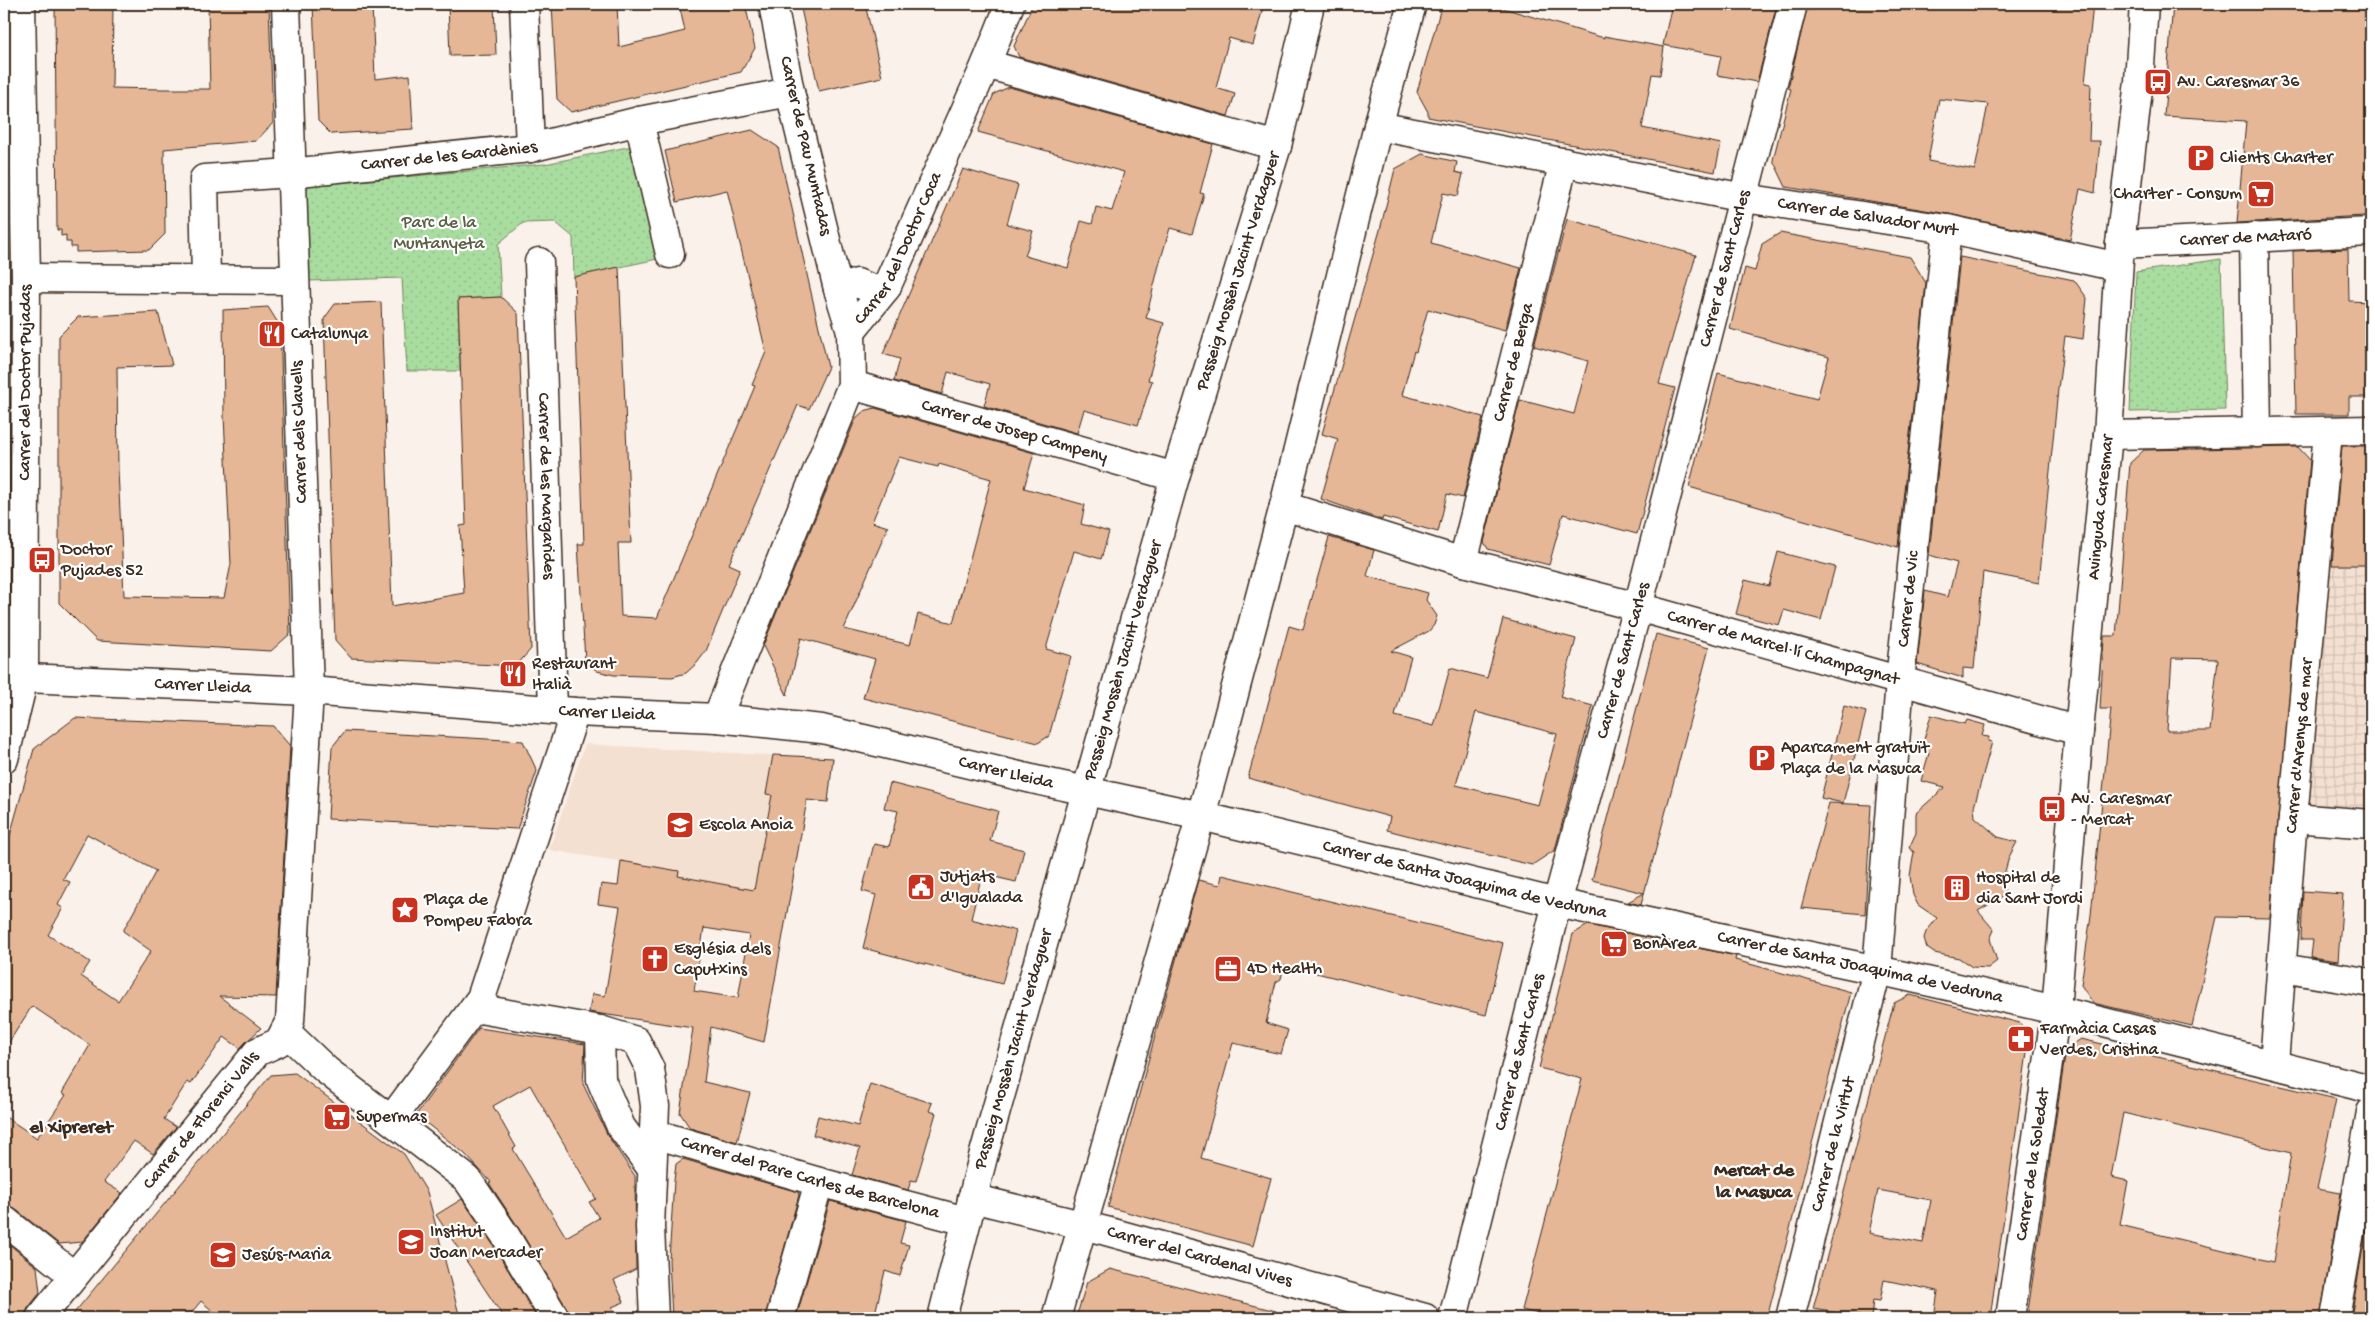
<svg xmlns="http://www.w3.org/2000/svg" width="2375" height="1322" font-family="'Gochi Hand',sans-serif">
	<defs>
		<pattern id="industrial-grid" width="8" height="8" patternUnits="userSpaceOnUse" patternTransform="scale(1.25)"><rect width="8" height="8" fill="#f4e0d1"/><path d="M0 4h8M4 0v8" fill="none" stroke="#d2c0b3"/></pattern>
		<pattern id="park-dots" width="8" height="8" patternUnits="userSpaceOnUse" patternTransform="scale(1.25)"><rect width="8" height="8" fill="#a9dda0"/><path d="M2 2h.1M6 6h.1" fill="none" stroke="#92be89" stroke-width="1.8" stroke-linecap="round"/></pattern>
	</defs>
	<rect width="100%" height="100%" fill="#faf1ea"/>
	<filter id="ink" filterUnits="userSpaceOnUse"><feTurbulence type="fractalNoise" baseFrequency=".02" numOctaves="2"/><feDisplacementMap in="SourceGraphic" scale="10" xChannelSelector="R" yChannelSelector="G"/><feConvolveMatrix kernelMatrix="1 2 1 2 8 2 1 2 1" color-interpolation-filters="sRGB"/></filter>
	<g filter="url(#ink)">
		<path fill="#f4e0d1" d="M585 744 815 758 784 929 673 910 679 871 549 850Z"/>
		<path fill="url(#industrial-grid)" d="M2342 439H2371V831L2307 823Z"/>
		<path fill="url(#park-dots)" stroke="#72845f" d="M637 145 662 258 578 276 574 280 573 237 555 222 523 223 498 244 501 297 458 299 460 371H407L402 278 308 281 305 186 545 164Z
			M2221 259 2225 410 2130 412 2136 272Z"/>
		<path fill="#e6b797" stroke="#3b2a1e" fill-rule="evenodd" d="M55 4H113L112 88 162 89H210L208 4H269L273 123 256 141 164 149 165 234 149 250 76 252V247H71V242H66V235L61 236V230H57Z
			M313 4H372L375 79 410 75 413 129 331 134 318 121Z
			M448 4H494L496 55 450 56Z
			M552 4H617L619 47 685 31 679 4H745L755 48 741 72 571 112 557 99Z
			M800 4H865L882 77 819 91Z
			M1033 4H1264L1253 45 1229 38 1216 88 1235 94 1228 116 1019 57 1014 46Z
			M1442 4H1505L1503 8 1604 38V36L1664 47 1660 75 1652 74 1642 128 1721 144 1715 172 1428 117V112L1417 92Z
			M1672 4H1777L1757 82 1717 75 1721 56 1663 45Z
			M1808 4H2093L2085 83 2091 84 2089 141H2100L2095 193 2080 189 2070 240 1949 214 1786 187 1773 160 1791 89 1788 88ZM1939 99 1988 104 1975 170 1928 161Z
			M2173 4H2371V209L2364 216 2237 223 2246 121 2164 116Z
			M1009 87 1213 144 1200 193 1204 194 1192 234 1170 228 1159 265 1146 318 1164 323 1148 380 1152 381 1138 425 1084 410 1077 433 984 406 990 384 948 372 942 394 894 381 900 359 883 354 963 169 1018 185 1007 224 1033 231 1025 256 1068 268 1081 221 1092 224 1096 207 1112 211 1124 172 978 132 994 94Z
			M752 130 778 147 828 367 809 409 798 405 729 564 740 569 706 651 697 663 686 673 672 677 614 675 597 671 585 661 578 544H584L574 277 619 267 631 543H618L621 616 657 618 755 386 752 385 766 352 727 190 677 202 665 151Z
			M1422 154 1457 162 1455 172 1463 174 1458 196 1443 193 1431 243 1521 268 1505 330 1428 309 1416 352 1414 351 1402 395 1483 417 1463 498 1447 494 1438 532 1383 517 1382 520 1321 499 1338 439 1322 434 1380 230 1395 169Z
			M1567 219 1696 255 1659 384 1675 388 1637 534 1563 514 1549 565 1488 549 1484 542 1520 400 1574 414 1588 361 1534 346Z
			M1780 233 1910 257 1926 283 1898 547 1689 487 1718 373 1817 399 1829 357 1730 329 1745 268 1755 271 1762 244Z
			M2348 249 2349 301 2371 302V397H2349V414H2296L2293 251Z
			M1960 257 2074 280 2087 298 2083 339 2065 336 2058 389 2039 583 1983 572 1974 669 1963 668V678L1917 664 1925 591 1948 597 1957 563 1929 555Z
			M501 297 518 313 531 649 516 666 351 658 335 640 324 319 335 304 381 302 392 606 464 593 460 526 466 525 458 299Z
			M268 307 280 326 290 634 271 651 97 641 59 603V336L78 317 158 312 172 365 117 367 118 470 124 596 224 598 231 564 224 416 223 310Z
			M875 408 1034 453 1024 488 1085 505 1081 524 1109 532 1101 559 1074 551 1046 649 1071 656 1049 736 1038 743 863 698 875 659 801 638 787 695 763 646 856 418 864 411ZM899 457 938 467 939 464 991 479 953 623 918 614 910 645 844 629 888 527 872 522Z
			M2342 446H2371V565H2332Z
			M2298 447 2310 460 2270 918 2217 917 2192 1026 2093 1003 2081 985 2091 915 2111 709H2100L2104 638V636H2116L2130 463 2144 450ZM2172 658 2218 659 2210 731H2167Z
			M1329 537 1374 550 1367 576 1428 593 1426 600 1437 616 1434 625 1429 631 1391 651 1411 657 1395 716 1434 726 1450 668 1487 678 1503 619 1576 639 1560 697 1593 706 1555 850 1532 865 1441 844 1387 830 1390 817 1248 778 1289 626 1303 630ZM1476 712 1557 734 1538 805 1456 785Z
			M1778 552 1835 567 1821 620 1784 610 1779 625 1736 614 1745 580 1769 586Z
			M1656 634 1709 648 1641 905 1628 902 1644 893 1592 880Z
			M1844 706 1866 712 1843 803 1821 798Z
			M1931 715 1965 724 1967 720 1985 725 1982 736 1989 737 1988 741 1992 742 1974 807 1975 817 1998 837 2017 842 2009 857 2004 875 2003 886 2006 894 1978 911 1994 930 1990 939 1997 961 1988 968 1972 967 1959 958 1934 953 1927 948 1924 938 1926 932 1937 918 1918 905 1913 895 1910 876 1914 852 1909 848 1916 833V813L1945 787 1921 781 1929 753 1921 750Z
			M75 718 273 726 290 746 276 997 219 996 261 1028 240 1048 224 1037 191 1084 187 1082 164 1119 176 1127 153 1154 134 1141 104 1182 122 1193 82 1242 59 1244 14 1208 4 1205V1116L37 1138 66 1095 62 1093 90 1045 32 1006 4 1050V857L34 749ZM87 834 156 871 123 931 151 951 118 1001 81 976 90 962 48 935 63 908 58 905 70 882 63 879Z
			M345 731 523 741 537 771 517 829 328 819 332 747Z
			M773 755 833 758 828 802 807 800 764 1042 711 1027 704 1082 750 1093 737 1142 690 1128 680 1113 693 1028 589 1012 592 994 605 996 620 907 598 904 601 884 618 886 621 861 679 871 678 876 754 890 772 795 766 794ZM704 928 749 935 738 998 694 991Z
			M890 783 998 811 990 841 1024 850 1016 882 982 874 971 919 1016 931 1002 984 863 948 876 895 862 891 874 844 889 847 898 811 884 808Z
			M1829 803 1871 805 1865 914 1801 908Z
			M1222 875 1503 943 1486 1015 1284 965 1281 979 1276 982 1266 1023 1288 1030 1281 1054 1233 1043 1201 1158 1271 1178 1253 1246 1108 1207 1198 880 1220 885Z
			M2303 891 2343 894 2338 961 2311 957 2313 940H2301Z
			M1588 925 1736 956 1735 960 1851 992 1767 1318H1555L1522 1310 1582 1079 1539 1068 1573 934Z
			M1910 995 2020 1023 2029 1038 1990 1318H1934L1938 1291 1884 1280 1880 1301 1873 1300 1871 1318 1813 1309 1894 1003ZM1878 1190 1931 1200 1923 1243 1869 1233Z
			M479 1028 585 1044 583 1084 608 1136 635 1176 636 1269 614 1280 624 1302 612 1307 618 1318H571L568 1310 518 1227 489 1183 491 1182 464 1153 416 1115ZM530 1085 596 1199 589 1202 599 1218 566 1237 513 1149 516 1147 493 1106Z
			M2081 1039 2336 1099 2317 1189 2341 1193 2320 1318H2027L2066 1049ZM2123 1113 2291 1153 2273 1262 2120 1225 2128 1181 2111 1177Z
			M295 1073 404 1154 427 1192 460 1318H221L201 1301 187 1318H70L271 1075Z
			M870 1084 932 1103 929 1111 936 1113 916 1181 911 1180 908 1190 852 1175 860 1148 813 1135 818 1116 858 1126Z
			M683 1159 798 1192 799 1195 765 1318H672L669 1260 674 1181 676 1164Z
			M462 1199 492 1243 537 1318H504L436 1215Z
			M830 1201 906 1221 900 1243 909 1245 900 1276 885 1271 874 1318H796Z
			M2371 1201V1318H2351Z
			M4 1240 37 1267 40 1293 28 1308 24 1318H4Z
			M1110 1269 1276 1311 1275 1318H1076L1087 1282Z"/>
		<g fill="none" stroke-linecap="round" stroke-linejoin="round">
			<defs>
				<g id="minor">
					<path d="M524 4 530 148"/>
					<path d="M986 64 1277 146"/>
					<path d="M639 121 670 254"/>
					<path id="s1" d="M1378 126 1744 198 1947 229 2118 267"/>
					<path d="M2254 237 2257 433"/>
					<path id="s2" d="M2120 244 2371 232"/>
					<path id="s3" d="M539 262 553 710"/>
					<path d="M26 278 294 280"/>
					<path id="s4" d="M206 279 204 179 290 173 530 148 639 121 790 92"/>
					<path d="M838 289 857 283 875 290 886 288"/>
					<path id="s5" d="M851 331 886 288 986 64 1010 4"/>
					<path id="s6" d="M852 385 1175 477"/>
					<path d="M2108 435 2371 430"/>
					<path id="s7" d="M1284 506 1463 562 1638 607 2079 731"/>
					<path id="s8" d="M1463 562 1564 162"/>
					<path id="s9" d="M4 677 309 691 575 712 717 718 822 729 1036 780 1201 816 1557 903 1877 970 2056 1010 2371 1089"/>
					<path d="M717 718 852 385 851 331 838 289 790 92 773 4"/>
					<path id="s10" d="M4 759 24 678 26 278 21 4"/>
					<path d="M2293 818 2371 824"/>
					<path d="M2282 968 2371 983"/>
					<path d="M474 1008 600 1030 636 1041 650 1069 655 1106 650 1227 654 1318"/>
					<path d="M600 1030 601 1080 621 1127 652 1169"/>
					<path d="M285 1031 326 1070 467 1179 505 1235 555 1318"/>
					<path id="s11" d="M2274 1063 2293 818 2328 432"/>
					<path d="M391 1120 481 998 575 712"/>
					<path id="s12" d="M655 1134 819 1182 966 1221"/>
					<path id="s13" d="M972 1198 1106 1231 1425 1318"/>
					<path d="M4 1220 74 1276"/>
					<path id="s14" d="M40 1318 257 1052 279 1042 290 1021 309 691 286 4"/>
					<path d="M780 1318 819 1182"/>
					<path id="s15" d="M942 1318 983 1157 1175 477 1277 146 1310 4"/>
					<path d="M1056 1318 1212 777 1284 506 1378 126 1412 4"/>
					<path id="s16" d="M1453 1318 1557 903 1638 607 1793 4"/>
					<path id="s17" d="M1790 1318 1877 970 1900 681 1947 229"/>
					<path id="s18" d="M2010 1318 2056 1010 2079 731 2108 435 2120 244 2139 81 2144 4"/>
					<path d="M2335 1318 2371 1112"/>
				</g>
			</defs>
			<use href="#minor" stroke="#3b2a1e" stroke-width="31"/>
			<use href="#minor" stroke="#fff" stroke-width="28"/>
		</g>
	</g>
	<defs>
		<symbol id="bus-square" viewBox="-11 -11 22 22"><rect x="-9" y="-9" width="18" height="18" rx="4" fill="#c8321e" stroke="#fff"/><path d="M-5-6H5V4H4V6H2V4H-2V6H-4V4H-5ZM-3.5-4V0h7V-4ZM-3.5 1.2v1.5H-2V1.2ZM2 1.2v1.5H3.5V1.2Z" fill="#fff"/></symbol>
		<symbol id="parking-square" viewBox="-11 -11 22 22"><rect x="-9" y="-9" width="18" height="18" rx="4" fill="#c8321e" stroke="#fff"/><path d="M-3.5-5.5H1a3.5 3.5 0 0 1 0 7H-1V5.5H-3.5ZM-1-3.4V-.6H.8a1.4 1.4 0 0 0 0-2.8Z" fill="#fff"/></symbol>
		<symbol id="supermarket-square" viewBox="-11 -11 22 22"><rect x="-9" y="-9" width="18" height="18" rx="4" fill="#c8321e" stroke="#fff"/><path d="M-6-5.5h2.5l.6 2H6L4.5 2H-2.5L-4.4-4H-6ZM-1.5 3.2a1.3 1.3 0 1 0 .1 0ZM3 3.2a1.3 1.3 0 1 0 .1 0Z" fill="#fff"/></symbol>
		<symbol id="restaurant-square" viewBox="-11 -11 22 22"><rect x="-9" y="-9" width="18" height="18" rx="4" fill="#c8321e" stroke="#fff"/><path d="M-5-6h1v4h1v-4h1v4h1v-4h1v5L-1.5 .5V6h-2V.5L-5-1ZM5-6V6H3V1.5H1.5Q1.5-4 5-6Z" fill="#fff"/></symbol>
		<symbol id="school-square" viewBox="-11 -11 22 22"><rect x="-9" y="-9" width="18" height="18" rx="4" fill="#c8321e" stroke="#fff"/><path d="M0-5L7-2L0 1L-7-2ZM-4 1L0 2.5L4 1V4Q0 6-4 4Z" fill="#fff"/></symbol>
		<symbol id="civic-square" viewBox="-11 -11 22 22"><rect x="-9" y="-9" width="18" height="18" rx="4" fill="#c8321e" stroke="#fff"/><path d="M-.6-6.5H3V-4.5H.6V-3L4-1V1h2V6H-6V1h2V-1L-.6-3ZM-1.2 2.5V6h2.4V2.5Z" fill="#fff"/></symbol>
		<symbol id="building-square" viewBox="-11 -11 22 22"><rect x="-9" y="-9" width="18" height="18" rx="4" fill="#c8321e" stroke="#fff"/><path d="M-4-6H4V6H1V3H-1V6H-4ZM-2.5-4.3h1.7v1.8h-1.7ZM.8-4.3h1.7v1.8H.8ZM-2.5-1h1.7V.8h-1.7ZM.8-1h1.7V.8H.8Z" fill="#fff"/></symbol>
		<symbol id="sight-square" viewBox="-11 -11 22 22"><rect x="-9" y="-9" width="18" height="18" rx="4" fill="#c8321e" stroke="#fff"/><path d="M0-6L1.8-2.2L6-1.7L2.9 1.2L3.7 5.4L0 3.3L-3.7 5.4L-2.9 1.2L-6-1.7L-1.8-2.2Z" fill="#fff"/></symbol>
		<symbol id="church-square" viewBox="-11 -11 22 22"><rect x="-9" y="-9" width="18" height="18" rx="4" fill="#c8321e" stroke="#fff"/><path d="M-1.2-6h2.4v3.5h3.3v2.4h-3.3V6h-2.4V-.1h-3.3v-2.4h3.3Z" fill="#fff"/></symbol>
		<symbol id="office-square" viewBox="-11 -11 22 22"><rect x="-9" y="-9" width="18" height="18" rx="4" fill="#c8321e" stroke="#fff"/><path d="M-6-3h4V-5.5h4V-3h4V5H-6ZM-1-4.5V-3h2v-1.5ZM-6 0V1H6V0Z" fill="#fff"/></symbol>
		<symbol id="pharmacy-square" viewBox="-11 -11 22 22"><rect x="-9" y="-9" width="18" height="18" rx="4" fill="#c8321e" stroke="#fff"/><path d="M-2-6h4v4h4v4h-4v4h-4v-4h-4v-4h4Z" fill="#fff"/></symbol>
	</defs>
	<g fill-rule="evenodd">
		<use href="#bus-square" x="2142" y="66" width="32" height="32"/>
		<use href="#parking-square" x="2185" y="142" width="32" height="32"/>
		<use href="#supermarket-square" x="2245" y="178" width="32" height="32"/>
		<use href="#restaurant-square" x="256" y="318" width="32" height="32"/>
		<use href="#bus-square" x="26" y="544" width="32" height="32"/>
		<use href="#restaurant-square" x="497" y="658" width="32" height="32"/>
		<use href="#parking-square" x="1746" y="742" width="32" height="32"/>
		<use href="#bus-square" x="2036" y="793" width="32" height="32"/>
		<use href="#school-square" x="664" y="809" width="32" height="32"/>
		<use href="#civic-square" x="905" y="871" width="32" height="32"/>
		<use href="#building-square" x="1941" y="872" width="32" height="32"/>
		<use href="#sight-square" x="389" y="894" width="32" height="32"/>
		<use href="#supermarket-square" x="1598" y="928" width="32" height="32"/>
		<use href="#church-square" x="639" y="943" width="32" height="32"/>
		<use href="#office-square" x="1212" y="953" width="32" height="32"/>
		<use href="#pharmacy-square" x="2005" y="1023" width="32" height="32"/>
		<use href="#supermarket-square" x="321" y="1101" width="32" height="32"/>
		<use href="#school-square" x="395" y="1226" width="32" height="32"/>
		<use href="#school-square" x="207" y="1239" width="32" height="32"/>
	</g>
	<g text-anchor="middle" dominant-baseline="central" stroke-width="4.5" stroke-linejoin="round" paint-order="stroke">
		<g font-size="18" fill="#3b2a1e" stroke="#fff" text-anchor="start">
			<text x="2177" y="82">Av. Caresmar 36</text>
			<text x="2220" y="158">Clients Charter</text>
			<text x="2242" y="194" text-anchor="end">Charter - Consum</text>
			<text x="291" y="334">Catalunya</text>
			<text x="61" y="550">Doctor<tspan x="61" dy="21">Pujades 52</tspan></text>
			<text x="532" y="664">Restaurant<tspan x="532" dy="21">Italià</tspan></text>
			<text x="1781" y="748">Aparcament gratuït<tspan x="1781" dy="21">Plaça de la Masuca</tspan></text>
			<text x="2071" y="799">Av. Caresmar<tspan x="2071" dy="21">- Mercat</tspan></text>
			<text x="699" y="825">Escola Anoia</text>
			<text x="940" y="877">Jutjats<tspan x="940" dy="21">d'Igualada</tspan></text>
			<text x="1976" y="878">Hospital de<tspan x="1976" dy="21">dia Sant Jordi</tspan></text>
			<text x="424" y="900">Plaça de<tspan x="424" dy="21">Pompeu Fabra</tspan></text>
			<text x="1633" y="944">BonÀrea</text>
			<text x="674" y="949">Església dels<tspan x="674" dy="21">Caputxins</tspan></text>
			<text x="1247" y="969">4D Health</text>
			<text x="2040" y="1029">Farmàcia Casas<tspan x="2040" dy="21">Verdes, Cristina</tspan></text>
			<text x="356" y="1117">Supermas</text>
			<text x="430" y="1232">Institut<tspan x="430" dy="21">Joan Mercader</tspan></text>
			<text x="242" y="1255">Jesús-Maria</text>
		</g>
		<g font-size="18" fill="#3b2a1e" stroke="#fff">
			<text transform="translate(805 146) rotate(77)">Carrer de Pau Muntadas</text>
			<text stroke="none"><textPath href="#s4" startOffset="346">Carrer de les Gardènies</textPath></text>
			<text stroke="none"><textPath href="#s1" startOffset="498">Carrer de Salvador Murt</textPath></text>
			<text stroke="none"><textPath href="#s2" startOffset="126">Carrer de Mataró</textPath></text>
			<text stroke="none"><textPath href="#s5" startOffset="96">Carrer del Doctor Coca</textPath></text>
			<text stroke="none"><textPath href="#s16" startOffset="1084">Carrer de Sant Carles</textPath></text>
			<text stroke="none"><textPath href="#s15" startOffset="1088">Passeig Mossèn Jacint Verdaguer</textPath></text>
			<text stroke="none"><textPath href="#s8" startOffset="206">Carrer de Berga</textPath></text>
			<text stroke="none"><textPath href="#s10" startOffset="379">Carrer del Doctor Pujadas</textPath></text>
			<text stroke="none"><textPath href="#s6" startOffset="169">Carrer de Josep Campeny</textPath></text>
			<text transform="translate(300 432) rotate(-92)">Carrer dels Clavells</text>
			<text stroke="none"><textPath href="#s3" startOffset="224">Carrer de les Margarides</textPath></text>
			<text stroke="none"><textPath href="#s18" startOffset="816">Avinguda Caresmar</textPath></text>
			<text stroke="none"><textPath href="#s17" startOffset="731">Carrer de Vic</textPath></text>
			<text stroke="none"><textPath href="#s7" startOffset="519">Carrer de Marcel·lí Champagnat</textPath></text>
			<text stroke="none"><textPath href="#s15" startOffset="682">Passeig Mossèn Jacint Verdaguer</textPath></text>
			<text stroke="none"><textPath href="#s16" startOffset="679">Carrer de Sant Carles</textPath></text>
			<text stroke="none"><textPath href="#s9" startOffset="199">Carrer Lleida</textPath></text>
			<text stroke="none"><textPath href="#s9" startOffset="604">Carrer Lleida</textPath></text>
			<text stroke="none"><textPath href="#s11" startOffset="318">Carrer d'Arenys de mar</textPath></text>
			<text stroke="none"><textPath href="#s9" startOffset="1009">Carrer Lleida</textPath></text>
			<text stroke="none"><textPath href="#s9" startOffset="1480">Carrer de Santa Joaquima de Vedruna</textPath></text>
			<text stroke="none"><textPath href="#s9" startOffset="1885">Carrer de Santa Joaquima de Vedruna</textPath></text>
			<text stroke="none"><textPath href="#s15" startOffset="278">Passeig Mossèn Jacint Verdaguer</textPath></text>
			<text stroke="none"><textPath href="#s16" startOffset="274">Carrer de Sant Carles</textPath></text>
			<text stroke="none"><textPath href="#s14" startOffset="255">Carrer de Florenci Valls</textPath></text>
			<text stroke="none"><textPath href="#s17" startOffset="179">Carrer de la Virtut</textPath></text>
			<text stroke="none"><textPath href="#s18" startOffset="155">Carrer de la Soledat</textPath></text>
			<text stroke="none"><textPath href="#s12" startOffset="161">Carrer del Pare Carles de Barcelona</textPath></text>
			<text stroke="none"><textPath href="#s13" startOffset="235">Carrer del Cardenal Vives</textPath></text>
		</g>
		<g font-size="18" fill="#5c6045" stroke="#fff">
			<text x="439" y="223">Parc de la<tspan x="439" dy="21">Muntanyeta</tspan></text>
		</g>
		<g font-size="19" font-weight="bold" fill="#3b2a1e" stroke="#fff">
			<text x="71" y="1128">el Xipreret</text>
			<text x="1754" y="1171">Mercat de<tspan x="1754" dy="22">la Masuca</tspan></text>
		</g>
	</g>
	<rect width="2375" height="1322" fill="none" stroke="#fff" stroke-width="20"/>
	<rect x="10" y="10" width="2355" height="1302" fill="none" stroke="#3b2a1e" stroke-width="2" filter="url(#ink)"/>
</svg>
